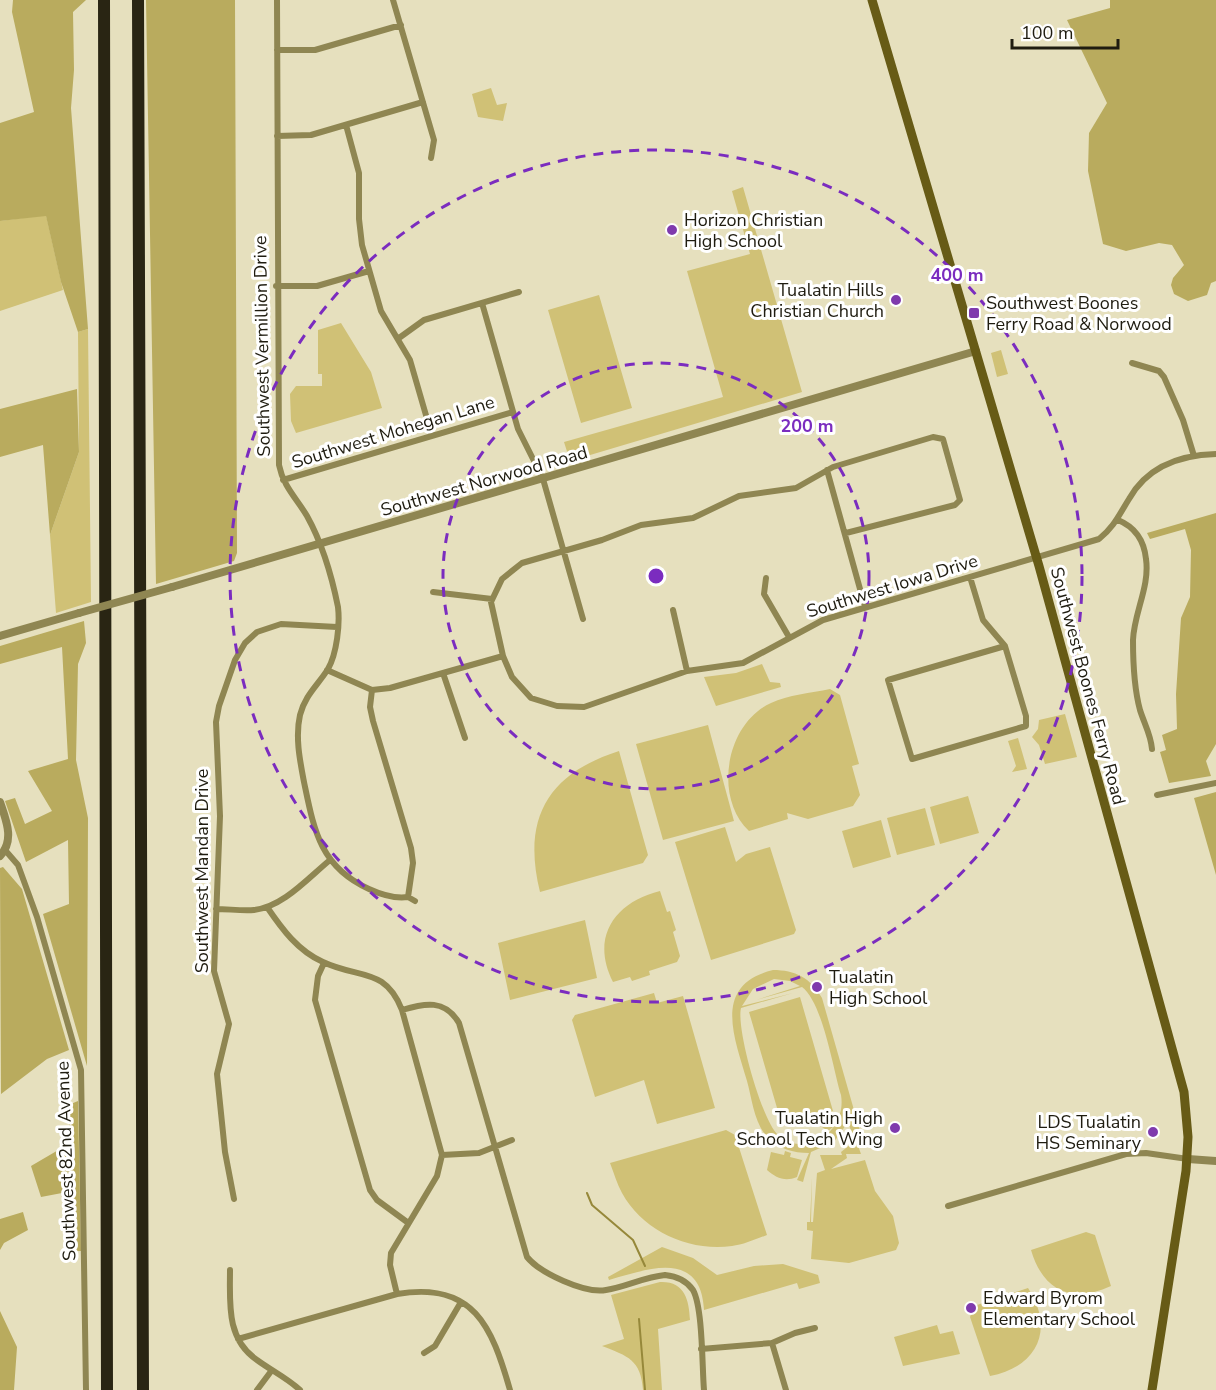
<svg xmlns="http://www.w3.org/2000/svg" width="1216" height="1390" font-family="'Nunito Sans',sans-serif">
	<rect width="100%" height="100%" fill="#e6e0be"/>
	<path fill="#d0c176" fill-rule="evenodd" d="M491 88 497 105 507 103 503 121 478 117 472 94Z
		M743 187 802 392 570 461 564 442 723 397 687 271 750 254 732 191Z
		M46 215 63 290 0 311V221Z
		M599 295 632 408 581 423 548 310Z
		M341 323 371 372 382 408 296 433 291 421 290 394 296 386H322V374H318V330Z
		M88 329 91 602 56 613 50 535 79 452 78 332Z
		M1001 350 1008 374 997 377 991 353Z
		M762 664 770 682 780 683 781 687 716 706 704 677 736 673Z
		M830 689 840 695 859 764 852 766 860 795 853 806 808 819 787 813 788 819 749 831C713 797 726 723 771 703 788 695 811 693 830 689Z
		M1065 714 1077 757 1045 764 1039 745 1032 737 1038 729 1039 720Z
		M708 725 734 821 663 840 636 744Z
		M1018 738 1027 769 1012 772 1016 766 1008 741Z
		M619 751 648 855 643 863 540 892C522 819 547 774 619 751Z
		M968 796 979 833 940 844 930 807Z
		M925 808 935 845 897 855 887 818Z
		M881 820 891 857 853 868 842 831Z
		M725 827 736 862 746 854 770 847 796 930 794 934 711 960 675 842Z
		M660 891 667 912 670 911 676 930 673 932 680 956 677 962 649 971 650 975 632 981 630 977 613 982C590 937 615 902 660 891Z
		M585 920 597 978 510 1000 498 943Z
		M773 970C795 970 811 978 822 998L860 1131 852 1134 848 1122 834 1142 811 1152 803 1182 797 1180 809 1153C793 1153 779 1149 767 1137 754 1122 752 1099 747 1081 735 1039 711 985 773 970ZM774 979 790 981 800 986 756 1000 802 987C823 1003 833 1069 841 1095 847 1130 808 1160 778 1135 762 1121 736 1029 741 1008L793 993 742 1006 753 989Z
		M654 993 657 1003 683 996 715 1108 657 1124 644 1080 595 1097 572 1020 575 1015Z
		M800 997 833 1111 823 1114 825 1119 828 1117 833 1127 828 1131 819 1125 822 1122 814 1116 782 1125 749 1012Z
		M726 1130 735 1135 767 1235C756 1239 743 1245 732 1246 689 1252 643 1231 622 1193 617 1184 614 1173 610 1163Z
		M856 1140 861 1154H846L847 1158 831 1169 865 1160 875 1191 893 1216 899 1243 896 1250 849 1263 811 1259 813 1231 807 1230V1222H810L812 1177 811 1222H813L817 1173 825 1170 820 1155H842L841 1152Z
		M785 1151 791 1153 790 1157 802 1160 797 1177C785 1182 776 1178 767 1170L771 1152 784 1155Z
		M1086 1232 1095 1235 1111 1286C1072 1304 1043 1291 1031 1250Z
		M662 1247 693 1258 717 1275 754 1266 783 1264 818 1275 820 1283 799 1289 797 1283 704 1310C701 1249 647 1269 609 1280L608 1277Z
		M660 1282C685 1281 689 1300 690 1320L658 1329 662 1390H643C641 1360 628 1356 602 1346L624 1339 611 1295Z
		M1028 1288C1055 1329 1038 1367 990 1376L970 1317 974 1306Z
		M937 1325 940 1334 953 1331 960 1354 903 1366 894 1337Z"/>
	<path fill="#b9ab5e" d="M13 0H86L73 12 74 70 71 108 88 329 78 332 61 282 46 216 0 221V123L34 112 12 12Z
		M146 0H235L237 553 234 561 156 584Z
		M1110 0H1216V281L1211 283 1207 295 1188 301 1174 294 1171 285 1173 278 1184 265 1172 245 1159 243 1126 251 1103 244 1088 171 1089 133 1107 103 1067 20 1110 8Z
		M77 389 79 452 50 535 43 445 0 457V409Z
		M1216 513V744L1206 761 1211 776 1169 783 1160 752 1166 750 1162 735 1177 729 1176 694 1181 618 1190 597 1191 550 1185 529 1150 539 1147 533Z
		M84 621 86 643 78 664 76 760 88 818 87 1066 43 914 69 904 68 840 26 862 5 801 15 798 25 824 52 811 28 771 68 759 62 647 0 664V646Z
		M1216 792V875L1194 798Z
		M3 867 22 889 69 1050 47 1059 1 1094 0 868Z
		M78 1101 81 1251H69L62 1193 41 1197 31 1166 72 1142 66 1106Z
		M23 1212 28 1230 4 1243 0 1250V1219Z
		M0 1311 17 1347 14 1390H0Z"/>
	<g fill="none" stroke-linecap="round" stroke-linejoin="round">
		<path stroke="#96883a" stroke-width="2" d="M587 1193 592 1205 633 1240 645 1266
			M639 1319 645 1390"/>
		<path stroke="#8f8652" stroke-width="6" d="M277 0 279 465C283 486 297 499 307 516 322 543 332 577 338 607 340 624 337 653 328 669 318 685 305 695 300 715 295 737 300 761 304 782 314 830 320 867 369 889 382 895 394 899 408 897
			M393 0 434 140 431 158
			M277 50H315L401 25
			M346 125 359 173V219L362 245 381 311 410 360 432 436
			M277 136 311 135 423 102
			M276 286H317L369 271
			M482 303 518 429 543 479 583 619
			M399 338 424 320 519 292
			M1132 363 1159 371 1164 377 1183 420 1194 456
			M827 470 865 607
			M283 480 513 412
			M1118 520C1135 527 1144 540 1146 559 1150 586 1134 613 1133 640 1133 663 1134 688 1140 710 1144 723 1151 735 1152 749
			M970 577 983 620 1005 646 1026 716V726L912 759 888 680 1005 646
			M766 578 764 594 789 637
			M433 592 492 599
			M673 610 687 671
			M503 656 512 677 531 698 557 706 584 707 687 671 743 663 823 620 1099 539C1114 527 1119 515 1129 499 1147 467 1180 455 1216 454
			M327 670 372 690 370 707 373 721 411 848 413 863 408 897 415 901
			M443 673 465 738
			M372 690 390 688 503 656 491 602 502 579 522 563 602 540 641 525 693 518 739 496 796 488 833 467 933 437 943 439 960 500 955 505 846 533
			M1157 795 1216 783
			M5 850 18 865 37 917 81 1070 86 1390
			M267 907C282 929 298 951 323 962 359 979 385 967 402 1010L442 1155 437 1176 391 1253 390 1265 397 1294
			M216 909C228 909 242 911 254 910 283 907 308 878 330 860
			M324 963 318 976 315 1000 370 1190 377 1200 407 1222
			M402 1010C425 1003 445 999 459 1023L527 1257C540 1273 585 1294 606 1290 626 1287 644 1277 665 1275 676 1276 686 1280 693 1290 703 1308 702 1368 704 1390
			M442 1155 479 1153 512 1140
			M234 1199 225 1152 217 1074 229 1024 214 971 220 816 216 722 219 706 235 660 245 643 257 632 281 624 337 627
			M948 1206 1126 1154 1146 1153 1188 1159
			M230 1270C230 1303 226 1339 257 1360 272 1371 287 1378 300 1390
			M238 1339 397 1294C474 1281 492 1327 510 1390
			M772 1343 786 1390
			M701 1349 772 1343 795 1333 815 1328
			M424 1353 435 1346 461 1302
			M257 1390 272 1370"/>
		<path stroke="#8f8652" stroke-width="8" d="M172 587 976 351
			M0 636 79 613
			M0 802C6 820 15 840 0 856
			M1188 1159 1216 1161"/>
		<path stroke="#675b16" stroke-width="9" d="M872 0 1039 566 1184 1092 1188 1137 1186 1171 1152 1390"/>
		<path stroke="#292513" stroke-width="12" d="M104 0 107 1390
			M138 0 143 1390"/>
		<path stroke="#8f8652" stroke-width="8" d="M79 613 172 587"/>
	</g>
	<g fill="none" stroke="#7b2cbf" stroke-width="3" stroke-dasharray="10 8">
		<circle cx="656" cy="576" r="213"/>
		<circle cx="656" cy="576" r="426"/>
	</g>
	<g fill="#7f3aad" stroke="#fff" stroke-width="2">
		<circle cx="672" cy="230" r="6"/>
		<circle cx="896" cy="300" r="6"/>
		<rect x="968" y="307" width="12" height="12" rx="3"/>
		<circle cx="817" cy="987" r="6"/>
		<circle cx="895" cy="1128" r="6"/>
		<circle cx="1153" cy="1132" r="6"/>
		<circle cx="971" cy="1308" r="6"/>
	</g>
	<g text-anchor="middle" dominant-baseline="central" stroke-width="6" stroke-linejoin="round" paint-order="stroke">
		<g font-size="18" fill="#1f1c10" stroke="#fff" text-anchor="start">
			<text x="684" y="220">Horizon Christian<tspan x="684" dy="21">High School</tspan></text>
			<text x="884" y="290" text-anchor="end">Tualatin Hills<tspan x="884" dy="21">Christian Church</tspan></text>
			<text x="986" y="303">Southwest Boones<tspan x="986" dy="21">Ferry Road &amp; Norwood</tspan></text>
			<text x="829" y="977">Tualatin<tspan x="829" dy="21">High School</tspan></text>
			<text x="883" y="1118" text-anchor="end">Tualatin High<tspan x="883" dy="21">School Tech Wing</tspan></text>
			<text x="1141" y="1122" text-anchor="end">LDS Tualatin<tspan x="1141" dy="21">HS Seminary</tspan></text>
			<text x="983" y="1298">Edward Byrom<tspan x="983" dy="21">Elementary School</tspan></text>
		</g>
		<g font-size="18" fill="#1f1c10" stroke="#fff">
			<text transform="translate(262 346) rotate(-91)">Southwest Vermillion Drive</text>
			<text transform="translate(393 432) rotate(-17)">Southwest Mohegan Lane</text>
			<text transform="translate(484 481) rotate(-16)">Southwest Norwood Road</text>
			<text transform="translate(892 586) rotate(-17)">Southwest Iowa Drive</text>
			<text transform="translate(1088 686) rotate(75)">Southwest Boones Ferry Road</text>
			<text transform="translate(202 871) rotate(-90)">Southwest Mandan Drive</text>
			<text transform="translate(66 1161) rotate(-92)">Southwest 82nd Avenue</text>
		</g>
	</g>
	<circle cx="656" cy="576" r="9" fill="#7b2cbf" stroke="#fff" stroke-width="3"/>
	<g font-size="18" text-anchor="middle" font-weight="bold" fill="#7b2cbf" stroke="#fff" stroke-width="6" stroke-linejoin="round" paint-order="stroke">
		<text x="957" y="281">400 m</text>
		<text x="807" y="432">200 m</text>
	</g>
	<path d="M1012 39v9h106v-9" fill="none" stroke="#1f1c10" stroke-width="3"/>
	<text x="1021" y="39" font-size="18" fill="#1f1c10" stroke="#ffffff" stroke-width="4.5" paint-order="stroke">100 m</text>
</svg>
